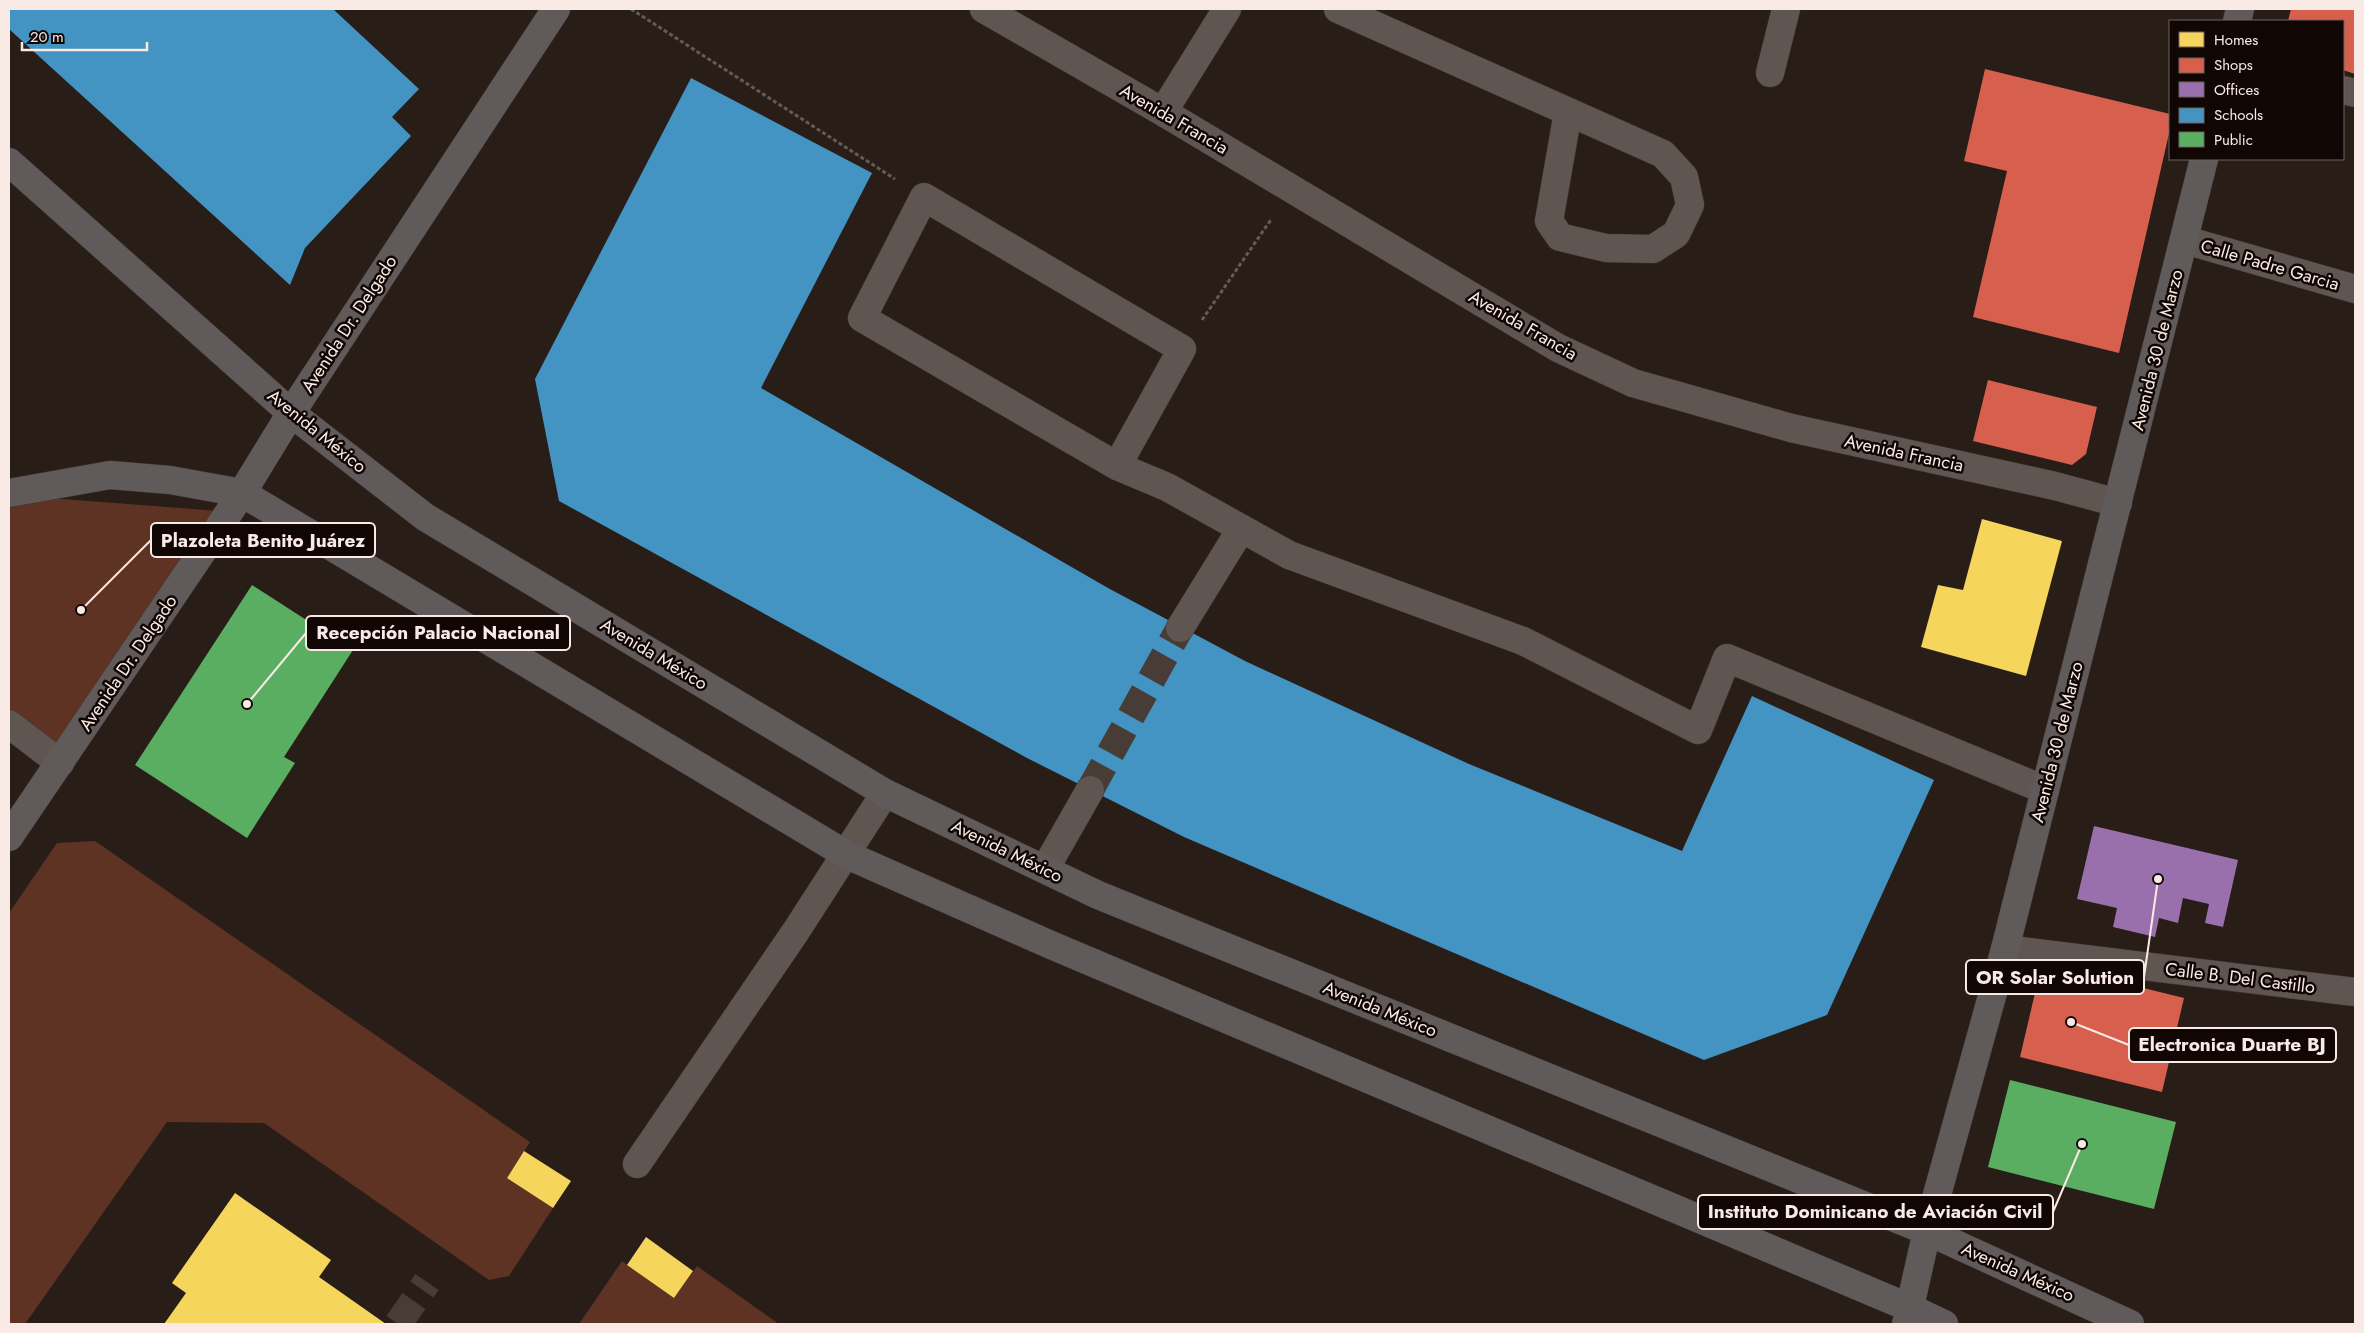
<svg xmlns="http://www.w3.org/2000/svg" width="2364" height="1333" font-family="Jost,sans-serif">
	<rect width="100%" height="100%" fill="#291d18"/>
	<path fill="#5e3324" d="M49 498 219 511 61 747 9 709V508Z
		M95 841 530 1142 507 1178 553 1208 509 1276 489 1280 264 1123 167 1122 25 1324H9V913L57 843Z
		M622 1261 674 1298 697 1266 779 1324H579Z"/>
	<path fill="#f6d55c" d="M1982 519 2062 541 2026 676 1921 647 1938 585 1963 590Z
		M524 1151 571 1181 553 1208 507 1178Z
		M235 1193 331 1260 319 1277 386 1324H164L186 1293 172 1283Z
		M646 1237 693 1271 674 1298 627 1265Z"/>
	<path fill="#d6604d" d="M2291 9H2355V74L2343 70V21H2288Z
		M1985 69 2170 114V129L2119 353 1973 317 2007 171 1964 161Z
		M1988 380 2097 407 2086 454 2072 465 1973 441Z
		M2042 963 2184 998 2162 1092 2020 1057Z"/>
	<path fill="#9970ab" d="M2094 826 2238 860 2223 927 2205 923 2209 904 2183 898 2178 923 2159 918 2155 937 2113 927 2117 908 2077 899Z"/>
	<path fill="#4393c3" d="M9 9H333L419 89 392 117 411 136 305 248 290 285 9 29Z
		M691 78 872 173 761 388 1108 588 1245 661 1469 764 1682 851 1752 696 1934 780 1827 1015 1704 1060 1184 837 1027 758 559 501 535 379Z"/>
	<path fill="#5aae61" d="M252 585 353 650 284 757 295 763 247 838 135 765Z
		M2010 1080 2176 1122 2154 1209 1988 1167Z"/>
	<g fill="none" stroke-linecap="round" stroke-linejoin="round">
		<path stroke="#483c37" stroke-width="28" stroke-dasharray="28 14" stroke-linecap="butt" d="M1090 790 1180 628
			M398 1324 427 1282"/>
		<defs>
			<path id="minor" d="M984 9 1163 112 1558 348 1633 383 1791 428 2055 486 2118 503
				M1338 9 1663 154 1684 177 1690 205 1676 234 1653 249 1606 248 1560 237 1549 221 1568 112
				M1770 73 1786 9
				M2343 90 2355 93
				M1163 112 1227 9
				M2185 240 2355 289
				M1117 466 1182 349 924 197 862 318 1117 466 1167 487 1289 555 1523 641 1698 730 1727 658 2045 790
				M1180 628 1241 529
				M9 724 60 763
				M1045 869 1090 790
				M2005 949 2355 992
				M637 1164 796 931 885 793"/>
			<path id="major" d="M2237 21 2240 9
				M9 162 291 413 425 517 885 793 1098 895 1927 1231 2130 1324
				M9 493 110 475 170 480 242 493 847 855 1051 945 1910 1308 1944 1324
				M9 837 242 493 291 413 556 9
				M1906 1324 1927 1231 2005 949 2204 159"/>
		</defs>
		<use href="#minor" stroke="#433936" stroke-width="29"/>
		<use href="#major" stroke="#433936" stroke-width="29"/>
		<path stroke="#645b58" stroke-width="3" stroke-dasharray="4 2.5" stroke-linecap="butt" d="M631 9 895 179
			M1202 320 1272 218"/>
		<use href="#minor" stroke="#5f5652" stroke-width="28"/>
		<use href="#major" stroke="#605b5a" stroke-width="28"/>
	</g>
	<g text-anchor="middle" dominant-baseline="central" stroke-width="5" stroke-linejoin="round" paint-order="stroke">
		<g font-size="18" fill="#faeae5" stroke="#100705">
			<text transform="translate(1174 119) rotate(30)">Avenida Francia</text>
			<text transform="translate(2270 265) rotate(16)">Calle Padre Garcia</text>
			<text transform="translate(349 324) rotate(-57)">Avenida Dr. Delgado</text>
			<text transform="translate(1523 325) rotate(30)">Avenida Francia</text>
			<text transform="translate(2157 350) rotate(-76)">Avenida 30 de Marzo</text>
			<text transform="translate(317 431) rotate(39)">Avenida México</text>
			<text transform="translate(1904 453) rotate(12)">Avenida Francia</text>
			<text transform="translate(654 654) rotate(31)">Avenida México</text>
			<text transform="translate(128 663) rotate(-56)">Avenida Dr. Delgado</text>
			<text transform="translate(2057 742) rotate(-76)">Avenida 30 de Marzo</text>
			<text transform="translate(1007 851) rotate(26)">Avenida México</text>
			<text transform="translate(2240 978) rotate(7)">Calle B. Del Castillo</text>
			<text transform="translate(1380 1009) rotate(22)">Avenida México</text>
			<text transform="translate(2018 1272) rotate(24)">Avenida México</text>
		</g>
	</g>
	<path fill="none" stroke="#faeae5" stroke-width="2" d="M81 610L151 540M247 704L306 633M2158 879L2144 977M2071 1022L2129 1045M2082 1144L2053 1212"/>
	<g fill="#faeae5" stroke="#100705" stroke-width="2">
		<circle cx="81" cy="610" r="5"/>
		<circle cx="247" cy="704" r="5"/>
		<circle cx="2158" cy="879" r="5"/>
		<circle cx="2071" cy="1022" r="5"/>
		<circle cx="2082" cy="1144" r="5"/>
	</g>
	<g fill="#100705" stroke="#faeae5" stroke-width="2">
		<rect x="151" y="523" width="224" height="34" rx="5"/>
		<rect x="306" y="616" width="264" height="34" rx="5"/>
		<rect x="1966" y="960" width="178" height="34" rx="5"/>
		<rect x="2129" y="1028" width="207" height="34" rx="5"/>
		<rect x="1698" y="1195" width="355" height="34" rx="5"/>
	</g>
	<g font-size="19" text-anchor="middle" font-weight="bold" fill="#faeae5">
		<text x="263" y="547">Plazoleta Benito Juárez</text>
		<text x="438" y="639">Recepción Palacio Nacional</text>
		<text x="2055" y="984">OR Solar Solution</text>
		<text x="2232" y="1051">Electronica Duarte BJ</text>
		<text x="1875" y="1218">Instituto Dominicano de Aviación Civil</text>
	</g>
	<rect width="2364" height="1333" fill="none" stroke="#faeae5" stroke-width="20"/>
	<rect x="2169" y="20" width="175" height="140" fill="#100705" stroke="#6e625f"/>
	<rect x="2179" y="32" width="25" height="15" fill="#f6d55c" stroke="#6e625f"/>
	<text x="2214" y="45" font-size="15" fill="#faeae5">Homes</text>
	<rect x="2179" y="58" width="25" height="15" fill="#d6604d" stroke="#6e625f"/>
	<text x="2214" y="70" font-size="15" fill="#faeae5">Shops</text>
	<rect x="2179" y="82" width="25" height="15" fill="#9970ab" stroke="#6e625f"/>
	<text x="2214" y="95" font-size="15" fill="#faeae5">Offices</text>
	<rect x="2179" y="108" width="25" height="15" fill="#4393c3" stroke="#6e625f"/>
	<text x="2214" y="120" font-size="15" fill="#faeae5">Schools</text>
	<rect x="2179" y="132" width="25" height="15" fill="#5aae61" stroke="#6e625f"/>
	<text x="2214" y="145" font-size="15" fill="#faeae5">Public</text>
	<path d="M22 42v8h125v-8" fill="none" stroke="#faeae5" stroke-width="2.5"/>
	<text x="30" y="42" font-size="15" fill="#faeae5" stroke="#100705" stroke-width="4" paint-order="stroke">20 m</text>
</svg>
